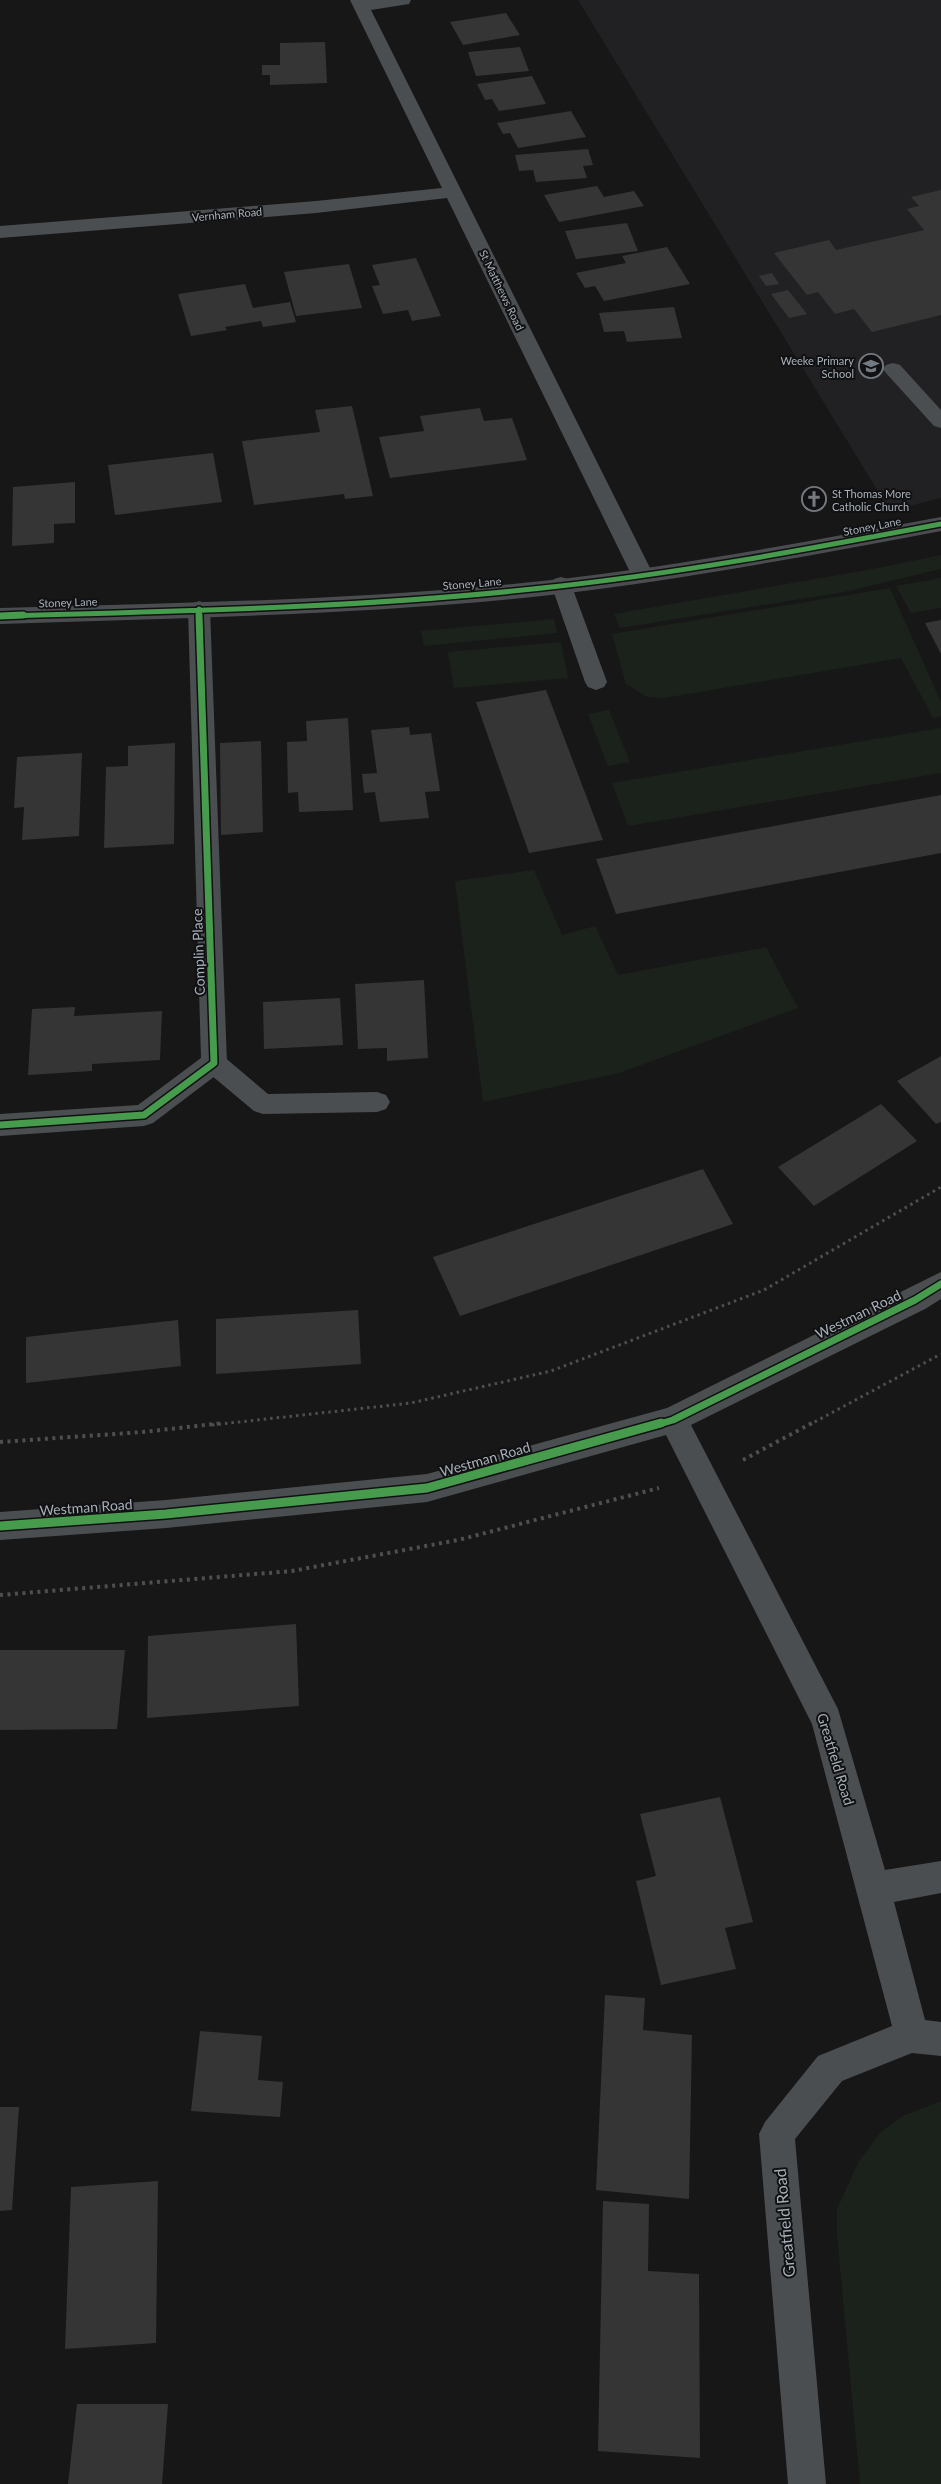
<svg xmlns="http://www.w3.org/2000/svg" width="941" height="2484" font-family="Lato,sans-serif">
	<rect width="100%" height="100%" fill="#171717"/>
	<path fill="#212123" d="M578 0H941V498L890 511Z"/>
	<path fill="#1b221b" d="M941 555V569L844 592 620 628 614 614 873 569Z
		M941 578V608L911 613 896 586Z
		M890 588 941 702V716L933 718 901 658 664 698 647 697 626 684 612 634Z
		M554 619 557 633 424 646 421 631Z
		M561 642 568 678 454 688 448 652Z
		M609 710 630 762 608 766 588 714Z
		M941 728V773L628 826 612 783Z
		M534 870 562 935 595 926 618 975 766 947 798 1008 619 1073 483 1102 455 881Z
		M941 2101V2484H860L837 2234V2209L859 2161 881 2132 903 2116Z"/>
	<path fill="#353536" d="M506 13 520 35 463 45 450 22Z
		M325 42 327 83 270 85V75H262V65H280V43Z
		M520 47 529 71 476 76 468 52Z
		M532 76 546 104 499 111 492 99 485 100 477 84Z
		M571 111 586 137 518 148 510 133 503 134 497 123Z
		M588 149 593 165 583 166 587 178 536 182 533 170 519 171 515 155Z
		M597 186 604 197 634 191 644 206 559 222 544 195Z
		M941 190V315L872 332 854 309 835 314 818 292 807 295 774 253 829 240 836 250 924 230 907 209 919 206 911 197Z
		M627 223 638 251 576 259 565 231Z
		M667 247 690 284 604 301 595 286 585 288 576 273 626 263 622 256Z
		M416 258 441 316 412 321 408 310 383 314 372 286 380 285 372 265Z
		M349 264 362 308 296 316 284 272Z
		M772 273 779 284 766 286 759 276Z
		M245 284 253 308 290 302 296 322 263 327 261 321 225 327 227 330 191 336 178 294Z
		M788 290 807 314 789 318 771 294Z
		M674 307 682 338 627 342 624 331 604 332 599 313Z
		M352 406 373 496 345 499 344 494 254 505 242 441 320 432 315 410Z
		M480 408 484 421 512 418 527 460 390 478 379 437 424 431 420 416Z
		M213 453 222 502 115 515 108 465Z
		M75 482V523L54 524V543L12 546 13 487Z
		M941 620V654L925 623Z
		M546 690 603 840 529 853 476 702Z
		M348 718 353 810 299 812 298 792 288 793 287 742 307 741 306 721Z
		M409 727 410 735 431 733 440 791 425 792 429 818 380 822 375 792 364 793 362 774 377 773 371 730Z
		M261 741 263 832 221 835 220 743Z
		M175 743 174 844 104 848 106 767 128 766V746Z
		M82 753 79 836 22 840 24 807 14 808 17 757Z
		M941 795V853L616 914 596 859Z
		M424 980 428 1058 387 1061V1048L358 1049 355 984Z
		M340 998 343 1045 264 1049 263 1002Z
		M75 1007 74 1016 162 1011 160 1060 92 1064V1071L28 1075 32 1009Z
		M941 1056V1122L936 1124 897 1081Z
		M881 1104 917 1141 814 1206 778 1167Z
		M703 1169 733 1224 460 1316 433 1257Z
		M358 1310 361 1364 216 1374V1319Z
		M178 1320 181 1366 26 1383V1337Z
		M296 1624 299 1706 147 1718 148 1636Z
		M0 1650H125L117 1729 0 1730Z
		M720 1797 753 1922 725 1928 736 1969 661 1985 636 1881 656 1876 640 1814Z
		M605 1995 645 1998 643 2030 692 2035 689 2199 596 2190Z
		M200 2031 262 2036 258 2080 283 2082 280 2117 191 2111Z
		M0 2107H19L12 2210 0 2211Z
		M158 2181 156 2343 65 2349 71 2187Z
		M603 2201 649 2204 648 2271 699 2274 700 2458 598 2451Z
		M77 2404H168L162 2484H68Z"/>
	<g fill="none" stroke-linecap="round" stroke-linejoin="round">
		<path stroke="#4d4f52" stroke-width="3" stroke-dasharray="2.5 4" stroke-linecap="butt" d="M212 1425 411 1403 551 1371 764 1290 941 1187
			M809 1425 941 1354"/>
		<path stroke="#4d4f52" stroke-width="4" stroke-dasharray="3 4.5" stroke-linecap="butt" d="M0 1442 143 1432 223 1423
			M743 1460 812 1423
			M0 1595 292 1571 458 1540 659 1488"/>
		<path fill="#4b4e50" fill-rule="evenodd" d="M893 363 900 365 941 410V428L934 426 886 373 883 369 886 365Z
			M561 577 568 579 571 584 607 682 604 687 596 690 588 687 585 682 551 584 554 579Z
			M214 1053 223 1056 268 1094 377 1092 386 1095 390 1102 386 1109 377 1112 263 1114 254 1111 205 1070 202 1063 205 1056Z"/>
		<path fill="#4b4e50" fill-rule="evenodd" d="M350 0H411L409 4 371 10 653 574 650 579 642 581 634 579 631 574 447 198 316 213 0 238V226L316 201 442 188Z
			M199 601 207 604 210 609 227 1063 223 1070 153 1123 144 1126 0 1136V1114L138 1105 201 1058 188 609 191 604Z
			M941 1272V1299L925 1309 691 1425 838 1709 885 1870 941 1861V1893L894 1902 925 2020 941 2022V2056L912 2053 842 2081 795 2139 826 2484H788L759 2134 765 2122 818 2056 892 2026 812 1724 666 1435 427 1502 166 1528 0 1540V1512L166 1500 427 1474 667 1408Z"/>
		<path fill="#4a4c4f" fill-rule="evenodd" d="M941 517V531C809 556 676 581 542 596 362 615 181 618 0 624V608C181 603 362 600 542 581 676 567 808 541 941 517Z"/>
		<defs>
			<path id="cycleway-far2" d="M199 609V617
				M0 616C181 611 362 608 542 588 676 574 809 549 941 524"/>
			<path id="cycleway-far1" d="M0 616 23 615
				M0 1125 144 1115 214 1063 199 615
				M656 1425 673 1420 915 1300 941 1284"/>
			<path id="cycleway" d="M0 1526 166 1514 427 1488 661 1423"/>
		</defs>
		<use href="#cycleway-far2" stroke="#111113" stroke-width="8"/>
		<use href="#cycleway-far1" stroke="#111113" stroke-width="10"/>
		<use href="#cycleway" stroke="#111113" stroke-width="12"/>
		<use href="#cycleway-far2" stroke="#469c4c" stroke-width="5"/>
		<use href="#cycleway-far1" stroke="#469c4c" stroke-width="7"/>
		<use href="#cycleway" stroke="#469c4c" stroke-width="9"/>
	</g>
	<defs>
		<symbol id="school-ring" viewBox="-11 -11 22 22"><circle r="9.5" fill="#111113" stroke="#757a80" stroke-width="1.5"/><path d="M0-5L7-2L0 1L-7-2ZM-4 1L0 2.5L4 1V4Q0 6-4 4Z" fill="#757a80"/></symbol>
		<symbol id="church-ring" viewBox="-11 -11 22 22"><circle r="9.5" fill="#111113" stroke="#757a80" stroke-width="1.5"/><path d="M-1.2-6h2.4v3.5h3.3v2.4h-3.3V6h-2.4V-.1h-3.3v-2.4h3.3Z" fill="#757a80"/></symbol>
	</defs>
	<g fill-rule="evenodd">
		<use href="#school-ring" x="857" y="352" width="28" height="28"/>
		<use href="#church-ring" x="800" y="485" width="28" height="28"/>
	</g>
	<g text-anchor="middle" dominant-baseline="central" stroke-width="4" stroke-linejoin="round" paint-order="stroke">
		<g font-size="11" fill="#a7b0b9" stroke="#111113">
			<text transform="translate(227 214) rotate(-5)">Vernham Road</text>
			<text transform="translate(502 290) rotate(64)">St Matthews Road</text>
			<text transform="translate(872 526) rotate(-11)">Stoney Lane</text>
			<text transform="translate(472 583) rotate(-5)">Stoney Lane</text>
			<text transform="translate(68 602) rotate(-2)">Stoney Lane</text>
		</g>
		<g font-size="11" fill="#a7b0b9" stroke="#111113" text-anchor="end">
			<text x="854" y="360">Weeke Primary<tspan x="854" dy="13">School</tspan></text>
			<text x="832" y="493" text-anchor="start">St Thomas More<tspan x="832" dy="13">Catholic Church</tspan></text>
		</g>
		<g font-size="14" fill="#a7b0b9" stroke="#111113">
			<text transform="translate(198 952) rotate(-92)">Complin Place</text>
			<text transform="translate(858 1314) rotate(-26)">Westman Road</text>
			<text transform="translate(485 1459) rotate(-16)">Westman Road</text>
			<text transform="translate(86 1507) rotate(-4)">Westman Road</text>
			<text transform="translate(836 1759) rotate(73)">Greatfield Road</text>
		</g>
		<g font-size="16" fill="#a7b0b9" stroke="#111113">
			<text transform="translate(784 2223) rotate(-95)">Greatfield Road</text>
		</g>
	</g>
</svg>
